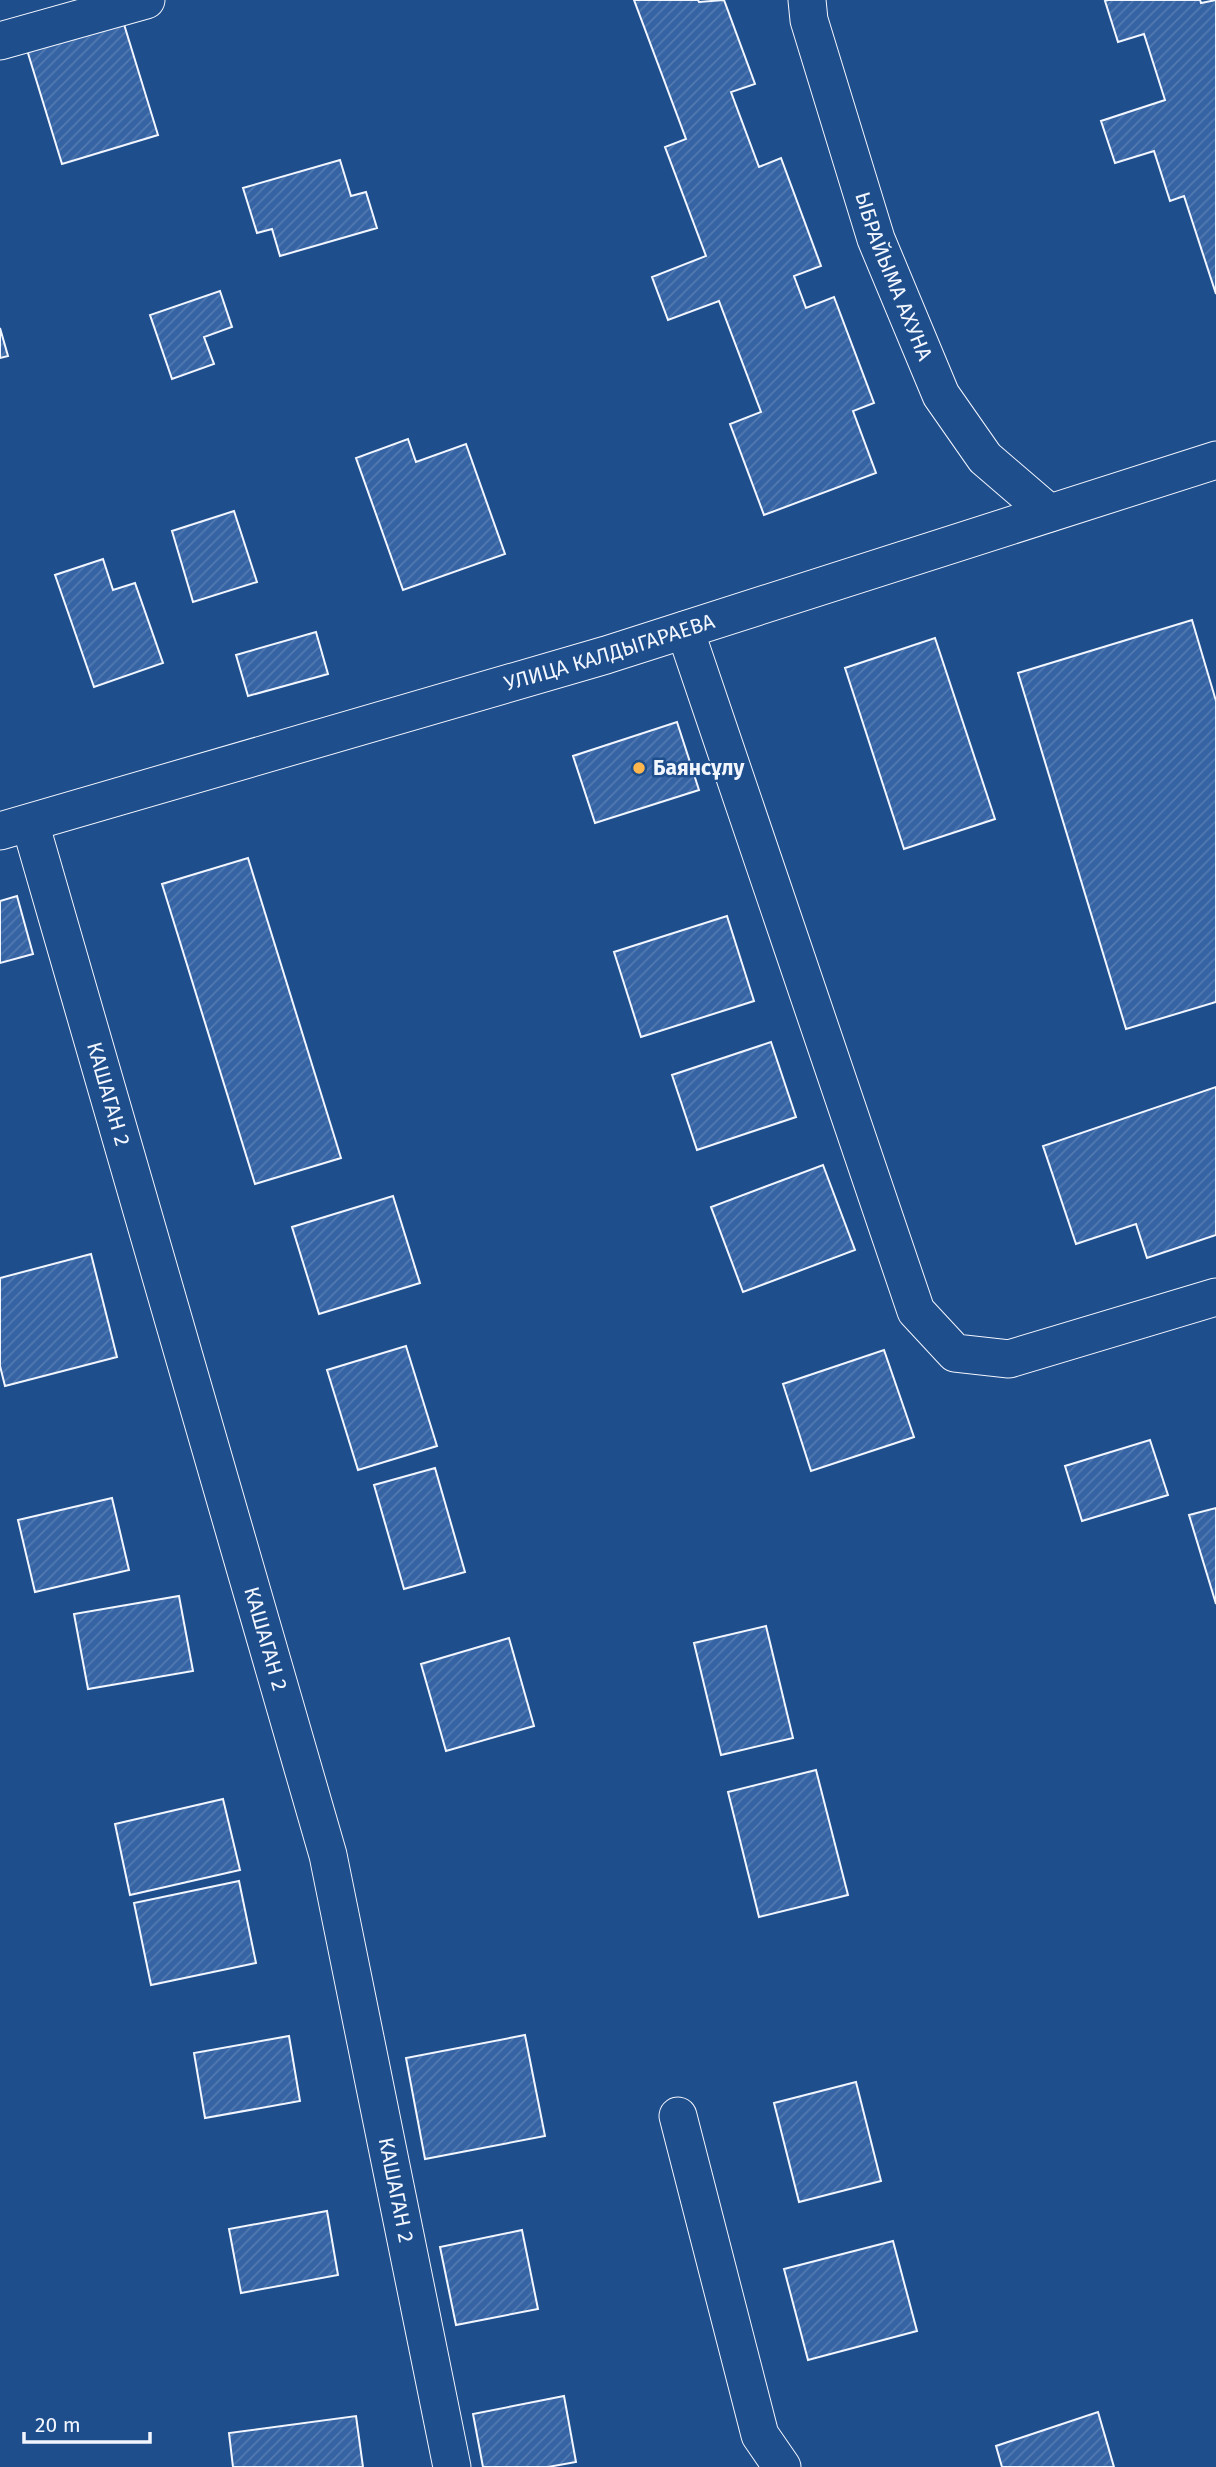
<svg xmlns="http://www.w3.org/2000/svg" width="1216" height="2467" font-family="'Fira Sans',sans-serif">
	<defs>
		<pattern id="building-hatch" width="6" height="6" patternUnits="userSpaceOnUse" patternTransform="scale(1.75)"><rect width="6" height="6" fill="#3563a3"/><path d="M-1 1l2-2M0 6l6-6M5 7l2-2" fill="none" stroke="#537ab1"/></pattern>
	</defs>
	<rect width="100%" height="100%" fill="#1f4e8c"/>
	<path fill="url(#building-hatch)" stroke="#f2f6ff" stroke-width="2" d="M634 0H698L699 2 724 0 755 84 731 92 759 167 781 158 821 266 794 276 806 308 834 297 874 403 853 411 876 473 764 515 730 424 761 412 719 301 668 320 652 277 706 256 665 147 686 139Z
		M1108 0H1200L1201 3 1216 0V294L1184 196 1170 201 1154 151 1115 163 1101 121 1165 100 1144 34 1118 42 1105 1Z
		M123 21 158 135 62 164 27 50Z
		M340 160 351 196 366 192 377 228 280 256 272 229 257 233 243 188Z
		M220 291 232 327 204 337 214 364 172 379 150 315Z
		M0 328 8 356 0 358Z
		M408 439 416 462 466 444 505 554 403 590 356 458Z
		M234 511 257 582 193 602 172 531Z
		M103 559 113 590 135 583 163 663 94 687 55 575Z
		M1192 620 1216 701V1002L1126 1029 1018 673Z
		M316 632 328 674 248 696 236 655Z
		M935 638 995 819 904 849 845 668Z
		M677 722 699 790 595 823 573 756Z
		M248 858 341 1158 255 1184 162 884Z
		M17 896 33 954 0 963V901Z
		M727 916 754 1001 641 1037 614 952Z
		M771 1042 796 1117 697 1150 672 1075Z
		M1216 1087V1235L1147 1258 1136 1224 1076 1244 1043 1146Z
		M823 1165 855 1250 743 1292 711 1207Z
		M393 1196 420 1283 319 1314 292 1227Z
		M91 1254 117 1357 5 1386 0 1366V1278Z
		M406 1346 437 1446 358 1470 327 1370Z
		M884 1350 914 1437 811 1471 783 1384Z
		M1150 1440 1168 1495 1082 1521 1065 1466Z
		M435 1468 465 1572 404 1589 374 1485Z
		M112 1498 129 1570 35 1592 18 1520Z
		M1216 1508V1604L1189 1515Z
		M179 1596 193 1671 88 1689 74 1614Z
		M766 1626 793 1738 721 1755 694 1643Z
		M509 1638 534 1726 446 1751 421 1664Z
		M816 1770 848 1895 759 1917 728 1792Z
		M223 1799 240 1870 130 1895 115 1824Z
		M239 1881 256 1963 151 1985 134 1903Z
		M525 2035 545 2136 425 2159 406 2058Z
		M289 2036 300 2101 205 2118 194 2053Z
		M856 2082 881 2181 799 2202 774 2103Z
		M327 2211 338 2275 241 2293 229 2229Z
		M522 2230 538 2309 456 2325 440 2247Z
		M893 2241 917 2331 808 2360 784 2269Z
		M564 2396 576 2462 548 2467H483L473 2414Z
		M1098 2412 1114 2467H1002L996 2446Z
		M356 2416 363 2467H233L229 2433Z"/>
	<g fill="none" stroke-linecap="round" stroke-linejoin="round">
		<defs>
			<g id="street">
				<path id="s1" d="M807 0 809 20 876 239 941 395 985 458 1049 513"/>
				<path d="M0 41 146 0"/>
				<path d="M685 630 916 1311 955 1353 1009 1359 1216 1297"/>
				<path id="s2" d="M30 823 328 1855 452 2467"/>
				<path id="s3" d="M0 831 606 655 1216 460"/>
				<path d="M678 2116 760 2435 782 2467"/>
			</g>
		</defs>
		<use href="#street" stroke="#f2f6ff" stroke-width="39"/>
		<use href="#street" stroke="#1f4e8c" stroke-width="37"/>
	</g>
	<circle fill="#ffb74d" stroke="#1f4e8c" stroke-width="2.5" cx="639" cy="768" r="7"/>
	<g text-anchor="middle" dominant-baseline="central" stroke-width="5" stroke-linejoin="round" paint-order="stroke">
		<g font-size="21" fill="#f2f6ff" stroke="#1f4e8c">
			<text stroke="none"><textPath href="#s1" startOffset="290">ЫБРАЙЫМА АХУНА</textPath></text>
			<text stroke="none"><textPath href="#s3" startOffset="635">УЛИЦА КАЛДЫГАРАЕВА</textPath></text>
			<text stroke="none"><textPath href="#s2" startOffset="282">КАШАГАН 2</textPath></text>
			<text stroke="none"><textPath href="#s2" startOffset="849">КАШАГАН 2</textPath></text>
			<text stroke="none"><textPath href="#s2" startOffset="1416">КАШАГАН 2</textPath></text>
		</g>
		<g font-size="21" font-weight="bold" fill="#f2f6ff" stroke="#1f4e8c" text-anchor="start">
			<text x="653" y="768">Баянсұлу</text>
		</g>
	</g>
	<path d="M24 2432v10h126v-10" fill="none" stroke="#f2f6ff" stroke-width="3.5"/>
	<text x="35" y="2432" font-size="21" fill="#f2f6ff" stroke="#1f4e8c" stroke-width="5" paint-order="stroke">20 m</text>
</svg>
